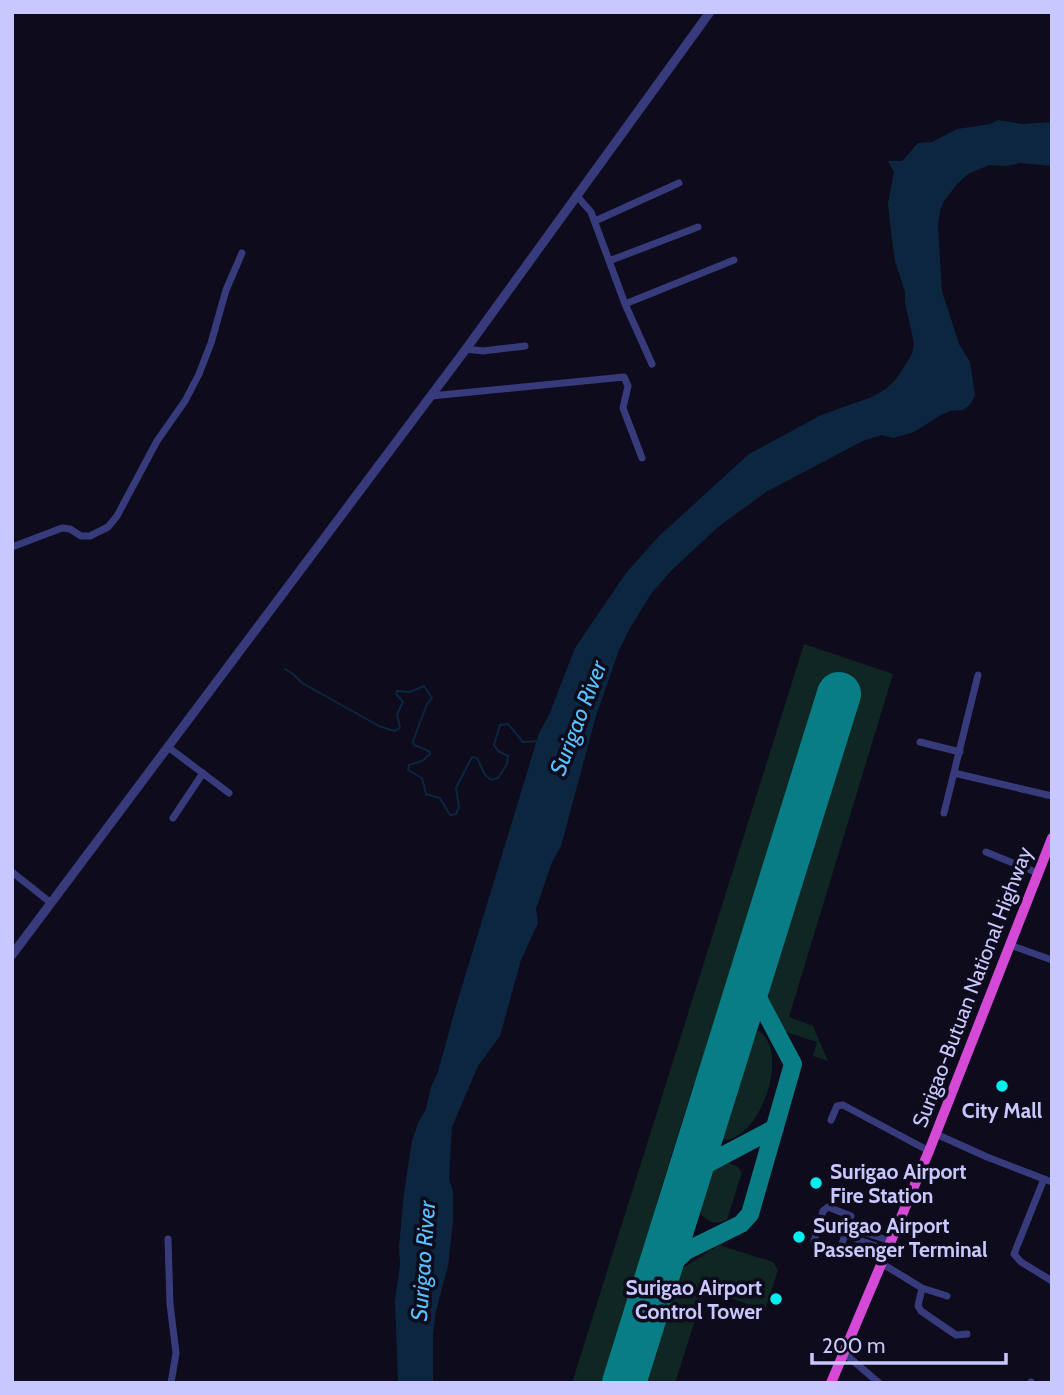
<svg xmlns="http://www.w3.org/2000/svg" width="1064" height="1395" font-family="Cabin,sans-serif">
	<rect width="100%" height="100%" fill="#0d0b1c"/>
	<path fill="#0f2623" d="M804 644 893 674 789 1017 813 1026 828 1061 813 1056 817 1042 785 1032 763 990 854 699 822 689 698 1084 694 1083 656 1205 663 1207 638 1288 632 1286 602 1383H572Z
		M759 1031C790 1052 762 1134 727 1140L722 1138 735 1097 731 1095 749 1035 752 1032Z
		M728 1163 737 1166 742 1172 727 1220C716 1226 705 1221 699 1211L712 1171Z
		M719 1245 773 1262 778 1270 765 1310 705 1289 675 1383H647L673 1298 667 1296 671 1284 676 1286 681 1269Z"/>
	<path fill="#0c2640" d="M998 120 1023 124 1052 122V166L1020 163 1006 166 989 165 968 174 958 183 944 201 940 211 938 226 942 291 959 344 970 362 975 395 970 405 963 410 950 411 941 415 914 432 894 438 881 435 863 441 766 492 718 527 671 571 651 594 630 628 619 650 596 716 561 846 552 862 536 909 538 923 521 960 500 1036 478 1066 452 1127 449 1179 453 1192V1222L448 1266 436 1311 433 1334V1383H398L395 1301 400 1264 399 1247 404 1193 412 1141 418 1123 426 1109 431 1087 438 1072 456 1006 539 733 549 715 575 648 626 573 658 537 749 454 821 415 872 397 887 388 897 378 912 354 914 344 905 302V292L895 261 891 232 888 204 894 172 888 161H902L918 143 932 142 957 129 990 124Z"/>
	<g fill="none" stroke-linecap="round" stroke-linejoin="round">
		<path stroke="#0c2640" stroke-width="2" d="M285 669 293 674 302 683 379 726 394 731 400 728 397 714 403 702 396 694 397 691 410 692 424 686 432 698 427 704 413 741 414 745 429 751 430 754 422 761 409 765 408 770 422 778 426 794 440 798 450 815 456 814 459 807 456 788 472 757 477 758 485 775 491 780 498 778 507 764 508 756 498 751 494 745 500 725 508 724 523 742 539 741"/>
		<path stroke="#087d85" stroke-width="18" d="M690 1173 775 1128
			M657 1278 686 1251 741 1224 750 1214 793 1064 749 981"/>
		<path stroke="#087d85" stroke-width="44" d="M624 1383 839 694"/>
		<path stroke="#373b7b" stroke-width="7" d="M576 195 591 212 625 304 652 364
			M595 221 679 183
			M609 261 698 227
			M625 304 734 260
			M466 349 483 351 525 346
			M431 396 624 377 628 386 623 408 642 458
			M12 547 62 528 70 529 81 536H90L108 527 117 516 157 441 185 401 199 374 211 343 226 290 242 253
			M920 742 960 752
			M168 747 229 793
			M954 773 1052 796
			M944 813 978 675
			M173 818 203 773
			M986 852 1038 873
			M12 872 51 903
			M1010 945 1052 960
			M831 1120 837 1106 843 1105 929 1151
			M936 1134 987 1157 1052 1182
			M1044 1179 1014 1254 1021 1262 1052 1281
			M828 1207 851 1216 840 1250 814 1241 823 1211Z
			M847 1227 891 1241
			M845 1235 887 1250
			M168 1239 170 1304 176 1353 171 1383
			M881 1263 922 1288 947 1296
			M922 1288 918 1306 921 1311 956 1335 967 1334
			M844 1353 879 1383
			M1030 1383 1031 1382"/>
		<path stroke="#373b7b" stroke-width="9" d="M12 955 466 349 710 12"/>
		<path stroke="#d44ad6" stroke-width="10" d="M831 1383 929 1151 1052 838"/>
	</g>
	<g fill="#03efee" stroke="#0d0b1c" stroke-width="2.5">
		<circle cx="1002" cy="1086" r="7"/>
		<circle cx="816" cy="1183" r="7"/>
		<circle cx="799" cy="1237" r="7"/>
		<circle cx="776" cy="1299" r="7"/>
	</g>
	<g text-anchor="middle" dominant-baseline="central" stroke-width="7" stroke-linejoin="round" paint-order="stroke">
		<g font-size="21" fill="#c8c8fe" stroke="#0d0b1c">
			<text transform="translate(972 987) rotate(-69)">Surigao-Butuan National Highway</text>
		</g>
		<g font-size="21" font-weight="bold" fill="#c8c8fe" stroke="#0d0b1c" text-anchor="start">
			<text x="1002" y="1110" text-anchor="middle">City Mall</text>
			<text x="830" y="1171">Surigao Airport<tspan x="830" dy="24">Fire Station</tspan></text>
			<text x="813" y="1225">Surigao Airport<tspan x="813" dy="24">Passenger Terminal</tspan></text>
			<text x="762" y="1287" text-anchor="end">Surigao Airport<tspan x="762" dy="24">Control Tower</tspan></text>
		</g>
		<g font-size="23" font-style="italic" fill="#57c2fd" stroke="#0d0b1c">
			<text transform="translate(578 718) rotate(-69)">Surigao River</text>
			<text transform="translate(423 1261) rotate(-86)">Surigao River</text>
		</g>
	</g>
	<rect width="1064" height="1395" fill="none" stroke="#c8c8fe" stroke-width="28"/>
	<path d="M812 1353v10h194v-10" fill="none" stroke="#c8c8fe" stroke-width="3.5"/>
	<text x="822" y="1353" font-size="21" fill="#c8c8fe" stroke="#0d0b1c" stroke-width="5" paint-order="stroke">200 m</text>
</svg>
